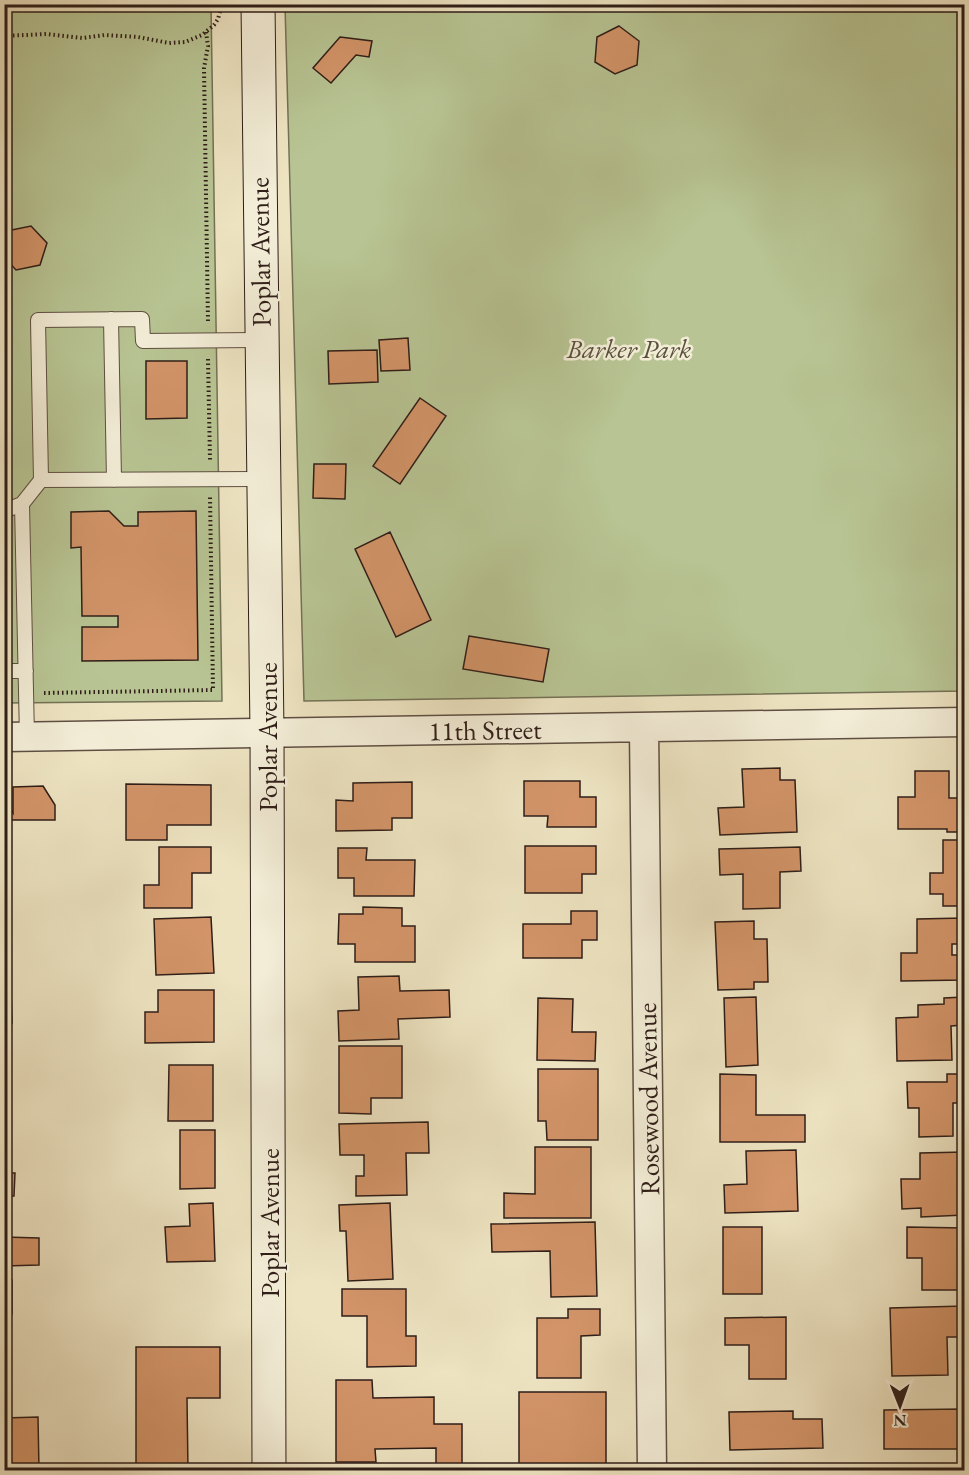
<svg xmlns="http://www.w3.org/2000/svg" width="969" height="1475" font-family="'EB Garamond',serif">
	<rect width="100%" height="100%" fill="#ede3c1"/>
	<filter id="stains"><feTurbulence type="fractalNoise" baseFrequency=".00333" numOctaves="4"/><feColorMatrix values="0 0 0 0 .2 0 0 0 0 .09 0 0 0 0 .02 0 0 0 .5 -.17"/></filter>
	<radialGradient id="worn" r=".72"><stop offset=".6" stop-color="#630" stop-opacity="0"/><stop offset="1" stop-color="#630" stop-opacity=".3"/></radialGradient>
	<path fill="#b8c493" stroke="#747156" stroke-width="1.5" d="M4 5H211L222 701 5 703Z
		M285 5H964V691L304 701Z"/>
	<path fill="#d29468" stroke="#2f1e18" stroke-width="1.5" d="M619 26 639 41 637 65 615 74 595 62 597 37Z
		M340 37 372 41 369 57 356 55 331 83 313 68Z
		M31 226 47 243 40 265 16 270 4 257V239L7 231Z
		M408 338 410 370 381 371 379 340Z
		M377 350 378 382 329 384 328 351Z
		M146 361H187V418L146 419Z
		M420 398 446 416 400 484 373 466Z
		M314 464H346L345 499 313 498Z
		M109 511 124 526H138V512L196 511 198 660 82 661V627H118V616H82L81 547 71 548V512Z
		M390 532 431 620 396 637 355 549Z
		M469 636 549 649 543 682 463 669Z
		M780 768V780H795L797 832 720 835 718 808 744 807 742 769Z
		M915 771H949V798H964V832H947V829H898V797H915Z
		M524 781H580V797H596V827H547L548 816H524Z
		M412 782V818H392V830L336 831V800L353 801V783Z
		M126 784 211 785V825H167V840H126Z
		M43 786 55 805V820H11L4 824V800L13 813V787Z
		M943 840H964V906H943V894H930V873H943Z
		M525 846H596V874H582V893H525Z
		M159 847H211V873H192V908H144V885H159Z
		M800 847 801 871 780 872V908L743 909V874L720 875 719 849Z
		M338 848H367L366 860H415L414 896H354V878H338Z
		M363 907 402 908V926H415V962H355V944H338L339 914H363Z
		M571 911H597V940H582V958H523V924H571Z
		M211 917 214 973 156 975 154 919Z
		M964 918V944H952V955H964V980L901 981V953H917V919Z
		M754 921V939H767L768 982H754V989L718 990 715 922Z
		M399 976 400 991 449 990 450 1017 398 1019 399 1039 339 1041 338 1011 359 1010 358 977Z
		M11 990 12 1023H4V991Z
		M158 990H214V1042L145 1043V1012H158Z
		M756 997 758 1065 726 1067 724 998Z
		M964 997V1025L951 1026 952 1060 897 1061 896 1018 918 1017V1005L944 1004V998Z
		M538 998 573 999 572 1032H596L595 1061 537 1060Z
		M339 1046H402V1098H371V1114L339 1113Z
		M169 1065H213V1121H168Z
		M538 1069H598V1140H547L546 1121H538Z
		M720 1074 756 1075V1115H805V1142H720Z
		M947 1074H964V1103H953V1136L919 1137V1108H908L907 1082H947Z
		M428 1122 429 1153H406L407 1195 356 1196V1176H364V1155H340L339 1124Z
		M180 1130H215V1188L180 1189Z
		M535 1147H591V1218H504V1193L535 1194Z
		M796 1150 798 1211 725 1213 724 1185 747 1184 746 1151Z
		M964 1152V1215L921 1217V1208L902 1209 901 1179H920V1153Z
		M4 1173H15L14 1196H4Z
		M213 1203 215 1261 167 1262 165 1227 190 1226 189 1204Z
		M390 1203 393 1279 348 1281 346 1231H340L339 1205Z
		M595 1222 597 1296 551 1297 550 1251 492 1252 491 1224Z
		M723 1227H762V1294H723Z
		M907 1227 964 1228V1257H959L958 1290H922V1258H907Z
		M4 1237 39 1238V1265L4 1266Z
		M4 1280H12V1314H4Z
		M342 1289H406V1336H416V1366L367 1367V1316H342Z
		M964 1306V1337H947L948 1375 892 1376 890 1308Z
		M568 1309H600V1335L581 1336V1378H537V1318H568Z
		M786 1317V1379H749V1345H725V1318Z
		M136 1347H220V1398H187L188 1470H136Z
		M336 1380H372L373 1398 434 1397V1424H462V1465H436V1448L375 1449 376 1462H336Z
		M519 1392H606V1465H519Z
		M964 1409V1449H884V1410Z
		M793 1411V1419H822L823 1448 730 1450 729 1412Z
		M38 1417 39 1470H4V1418Z"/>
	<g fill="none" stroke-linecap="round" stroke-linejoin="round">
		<defs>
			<path id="service" d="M111 319 114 480
				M41 480 263 479
				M22 504 27 737
				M4 511 22 504 41 480 38 320 142 319 143 341 262 340
				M4 671H26"/>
			<path id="minor" d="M644 727 652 1470
				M4 737 964 722"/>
			<path id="secondary" d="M258 4 267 733 269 1470"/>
		</defs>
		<use href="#service" stroke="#5e4f42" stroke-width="16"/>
		<use href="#minor" stroke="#5e4f42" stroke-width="31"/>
		<use href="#secondary" stroke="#2f1e18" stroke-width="35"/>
		<path stroke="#2f1e18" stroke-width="4" stroke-dasharray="1.5 3" stroke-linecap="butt" d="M206 32 208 46 204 68 208 322
			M4 36 47 34 82 38 105 35 138 37 169 43 185 42 202 35 214 25 218 19 222 4
			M208 359 210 460
			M44 693 213 690 210 497"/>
		<use href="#service" stroke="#f3edd7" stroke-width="14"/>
		<use href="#minor" stroke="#f3edd7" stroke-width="28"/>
		<use href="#secondary" stroke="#f3edd7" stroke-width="33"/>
	</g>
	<g text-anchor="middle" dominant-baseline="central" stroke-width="5" stroke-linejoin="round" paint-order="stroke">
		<g font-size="27" fill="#2f1e18" stroke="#f3edd7">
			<text transform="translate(260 252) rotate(-91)">Poplar Avenue</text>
			<text transform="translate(485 730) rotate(-1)">11th Street</text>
			<text transform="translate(267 737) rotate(-90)">Poplar Avenue</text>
			<text transform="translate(648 1099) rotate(-91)">Rosewood Avenue</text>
			<text transform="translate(269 1223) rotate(-90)">Poplar Avenue</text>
		</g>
		<g font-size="27" font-style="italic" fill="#58503d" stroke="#f3edd7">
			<text x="629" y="348">Barker Park</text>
		</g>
	</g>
	<rect width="969" height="1475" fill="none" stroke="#ede3c1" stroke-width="24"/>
	<rect x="6" y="6" width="957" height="1463" fill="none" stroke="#2f1e18" stroke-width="3"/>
	<rect x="12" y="12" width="945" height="1451" fill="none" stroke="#2f1e18" stroke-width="1.5"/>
	<g transform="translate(900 1406) rotate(179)" stroke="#f3edd7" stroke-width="4.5" paint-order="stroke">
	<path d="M0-4.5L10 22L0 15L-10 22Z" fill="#2f1e18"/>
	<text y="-9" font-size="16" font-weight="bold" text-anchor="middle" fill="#2f1e18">N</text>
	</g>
	<rect width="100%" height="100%" filter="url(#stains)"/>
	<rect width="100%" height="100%" fill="url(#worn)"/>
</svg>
